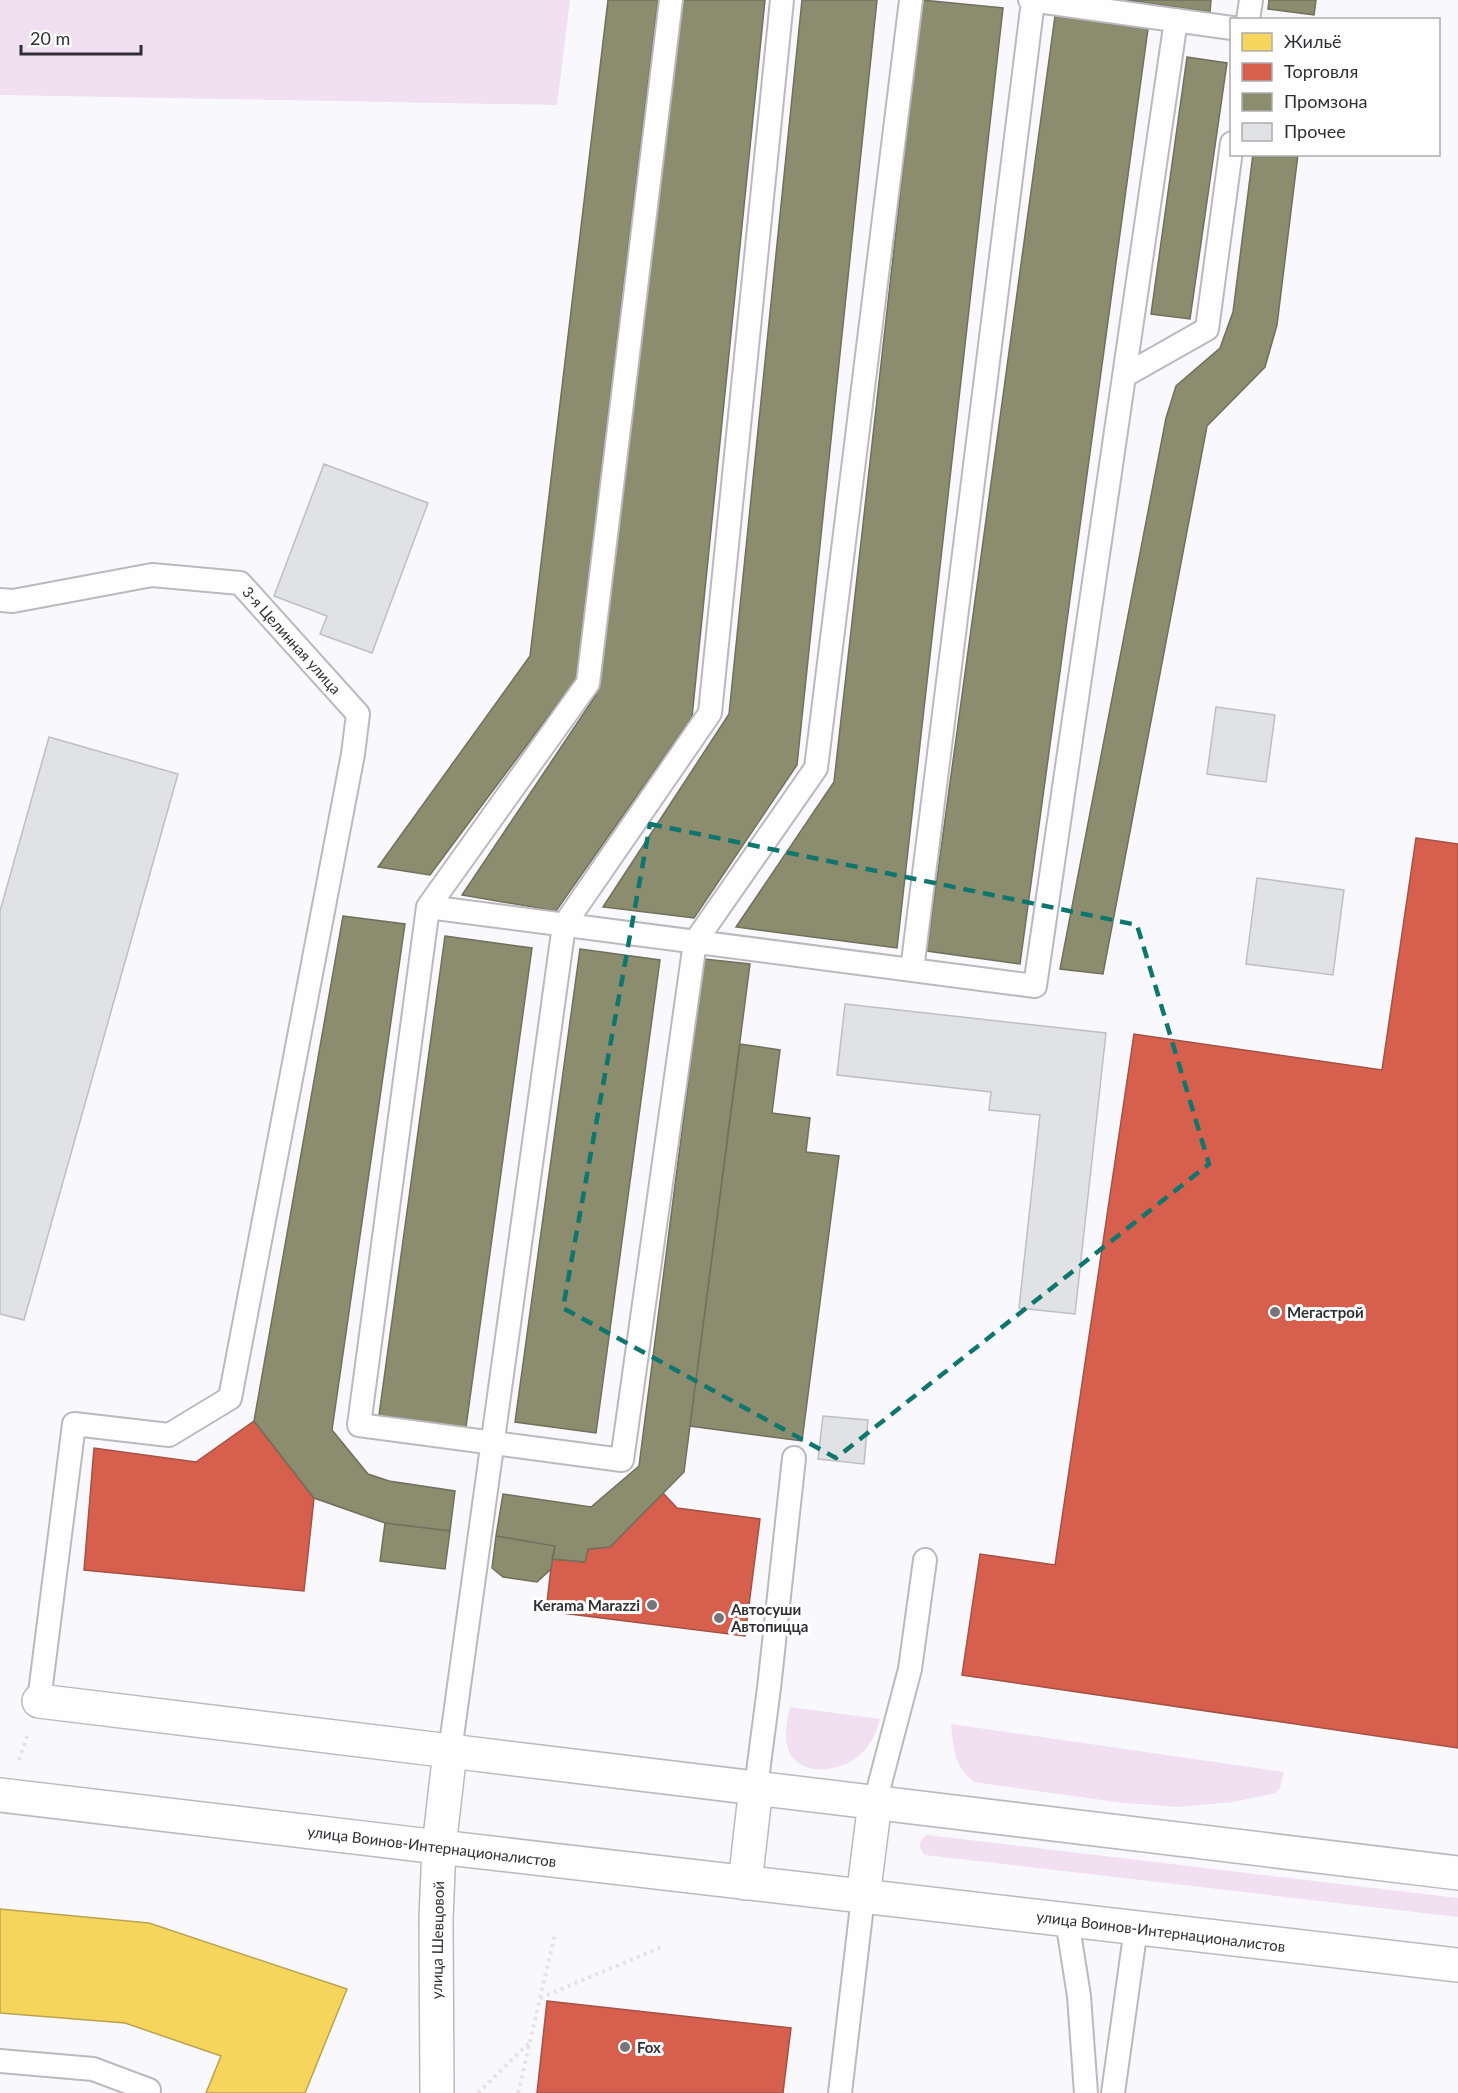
<svg xmlns="http://www.w3.org/2000/svg" width="1458" height="2093" font-family="Lato,sans-serif">
	<rect width="100%" height="100%" fill="#f9f9fd"/>
	<path fill="#f1dff2" d="M0 0H570L557 105 0 95Z
		M790 1707 880 1719C876 1734 869 1749 856 1758 833 1775 789 1776 786 1739 785 1729 788 1717 790 1707Z
		M951 1724 1284 1772 1280 1788 1276 1793 1233 1802 1180 1807 1123 1803 974 1782C953 1764 954 1751 951 1724Z
		M927 1835 1458 1898V1917L925 1855C918 1848 918 1841 927 1835Z"/>
	<path fill="#f6d55c" stroke="#baa350" stroke-width="1.5" d="M0 1909 149 1923 347 1989 305 2093H206L221 2056 125 2023 0 2013Z"/>
	<path fill="#d6604d" stroke="#a45146" stroke-width="1.5" d="M1416 838 1458 844V1748L962 1675 980 1554 1055 1565 1134 1034 1382 1070Z
		M254 1421 314 1498 304 1591 84 1570 94 1448 196 1462Z
		M663 1493 677 1508 760 1519 745 1636 546 1611 552 1559 585 1562 588 1549 610 1547Z
		M547 2001 791 2028 783 2093H537Z"/>
	<path fill="#8c8c6e" stroke="#70705d" stroke-width="1.5" d="M608 0H658L576 679 430 875 378 867 530 656Z
		M680 0H765L692 717 556 911 462 895 596 695Z
		M802 0H877L797 765 694 918 603 907 729 714Z
		M922 0 1003 8 897 948 736 927 834 782Z
		M1126 0H1211L1210 12Z
		M1269 0H1316L1314 15 1268 9Z
		M1055 16 1148 29 1020 964 927 951Z
		M1187 57 1227 63 1190 319 1151 314Z
		M1253 154H1298L1277 325 1265 367 1207 426 1103 974 1060 969 1166 418 1176 386 1220 348 1233 312Z
		M343 916 405 924 332 1430 368 1474 389 1481 455 1491 450 1531 385 1523 314 1498 254 1421Z
		M445 936 532 948 466 1427 379 1415Z
		M580 949 660 960 596 1433 515 1422Z
		M704 959 750 964 684 1472 610 1547 588 1549 585 1562 552 1559 555 1546 496 1536 503 1494 591 1507 639 1466Z
		M740 1044 780 1050 772 1113 810 1118 806 1152 839 1156 802 1441 690 1426Z
		M385 1523 450 1531 445 1569 380 1561Z
		M496 1536 555 1546 551 1569 537 1582 503 1577 492 1568Z"/>
	<path fill="#e1e2e6" stroke="#bebfc3" stroke-width="1.5" d="M324 464 428 503 372 653 320 634 327 616 274 596Z
		M1216 707 1275 715 1266 782 1207 774Z
		M49 737 178 774 24 1320 0 1314V911Z
		M1257 878 1344 890 1333 975 1246 964Z
		M845 1004 1106 1033 1075 1314 1019 1308 1040 1115 989 1110 991 1092 837 1075Z
		M823 1416 868 1420 864 1464 818 1459Z"/>
	<g fill="none" stroke-linecap="round" stroke-linejoin="round">
		<defs>
			<path id="service" d="M671 0 588 683 428 907 359 1425 622 1460 695 942 816 768 911 0
				M1030 0 1232 28
				M1248 20 1251 0
				M1124 376 1207 329 1232 143
				M0 600 13 601 152 575 240 583 358 714 353 754 230 1398 169 1435 74 1424 39 1701
				M428 907 1035 986 1176 20
				M912 970 1033 1
				M450 1751 564 925 710 713 782 0
				M756 1787 769 1688 794 1458
				M875 1802 910 1669 925 1560
				M1067 1920 1079 1996 1086 2093
				M0 2061 93 2069 149 2090 148 2093
				M840 2093 863 1897
				M1113 2093 1136 1928"/>
			<path id="minor" d="M39 1701 450 1751
				M0 1795 439 1847 436 1919 437 2093"/>
			<path id="tertiary" d="M1458 1873 450 1751 439 1847 1458 1965
				M745 1883 756 1787
				M863 1897 875 1802"/>
		</defs>
		<use href="#service" stroke="#bababe" stroke-width="26"/>
		<use href="#minor" stroke="#bababe" stroke-width="36"/>
		<use href="#tertiary" stroke="#bababe" stroke-width="36"/>
		<path stroke="#e3e3e4" stroke-width="4" stroke-dasharray="3 4.5" stroke-linecap="butt" d="M19 1760 27 1736
			M540 1998 662 1947
			M478 2093 530 2042
			M518 2093 555 1934"/>
		<use href="#service" stroke="#fefeff" stroke-width="22"/>
		<use href="#minor" stroke="#fefeff" stroke-width="33"/>
		<use href="#tertiary" stroke="#fefeff" stroke-width="33"/>
	</g>
	<path fill="none" stroke="#0f766e" stroke-width="4.5" stroke-dasharray="12 8" stroke-linejoin="round" d="M650 824 1137 925 1209 1164 836 1458 563 1308Z"/>
	<g fill="#76767a" stroke="#fff" stroke-width="2">
		<circle cx="1275" cy="1312" r="6"/>
		<circle cx="652" cy="1605" r="6"/>
		<circle cx="719" cy="1618" r="6"/>
		<circle cx="625" cy="2047" r="6"/>
	</g>
	<g text-anchor="middle" dominant-baseline="central" stroke-width="6" stroke-linejoin="round" paint-order="stroke">
		<g font-size="15" fill="#2f2f34" stroke="#fff">
			<text transform="translate(292 640) rotate(48)">3-я Целинная улица</text>
			<text transform="translate(432 1846) rotate(7)">улица Воинов-Интернационалистов</text>
			<text transform="translate(1161 1931) rotate(7)">улица Воинов-Интернационалистов</text>
			<text transform="translate(437 1940) rotate(-89)">улица Шевцовой</text>
		</g>
		<g font-size="15" font-weight="bold" fill="#2f2f34" stroke="#fff" text-anchor="start">
			<text x="1287" y="1312">Мегастрой</text>
			<text x="640" y="1605" text-anchor="end">Kerama Marazzi</text>
			<text x="731" y="1609">Автосуши<tspan x="731" dy="17">Автопицца</tspan></text>
			<text x="637" y="2047">Fox</text>
		</g>
	</g>
	<rect x="1230" y="18" width="210" height="138" fill="#ffffff" stroke="#acacae" stroke-width="1.5"/>
	<rect x="1242" y="33" width="30" height="18" fill="#f6d55c" stroke="#acacae" stroke-width="1.5"/>
	<text x="1284" y="48" font-size="18" fill="#2f2f34">Жильё</text>
	<rect x="1242" y="63" width="30" height="18" fill="#d6604d" stroke="#acacae" stroke-width="1.5"/>
	<text x="1284" y="78" font-size="18" fill="#2f2f34">Торговля</text>
	<rect x="1242" y="93" width="30" height="18" fill="#8c8c6e" stroke="#acacae" stroke-width="1.5"/>
	<text x="1284" y="108" font-size="18" fill="#2f2f34">Промзона</text>
	<rect x="1242" y="123" width="30" height="18" fill="#e1e2e6" stroke="#acacae" stroke-width="1.5"/>
	<text x="1284" y="138" font-size="18" fill="#2f2f34">Прочее</text>
	<path d="M21 45v9h120v-9" fill="none" stroke="#2f2f34" stroke-width="3"/>
	<text x="30" y="45" font-size="18" fill="#2f2f34" stroke="#ffffff" stroke-width="4.5" paint-order="stroke">20 m</text>
</svg>
